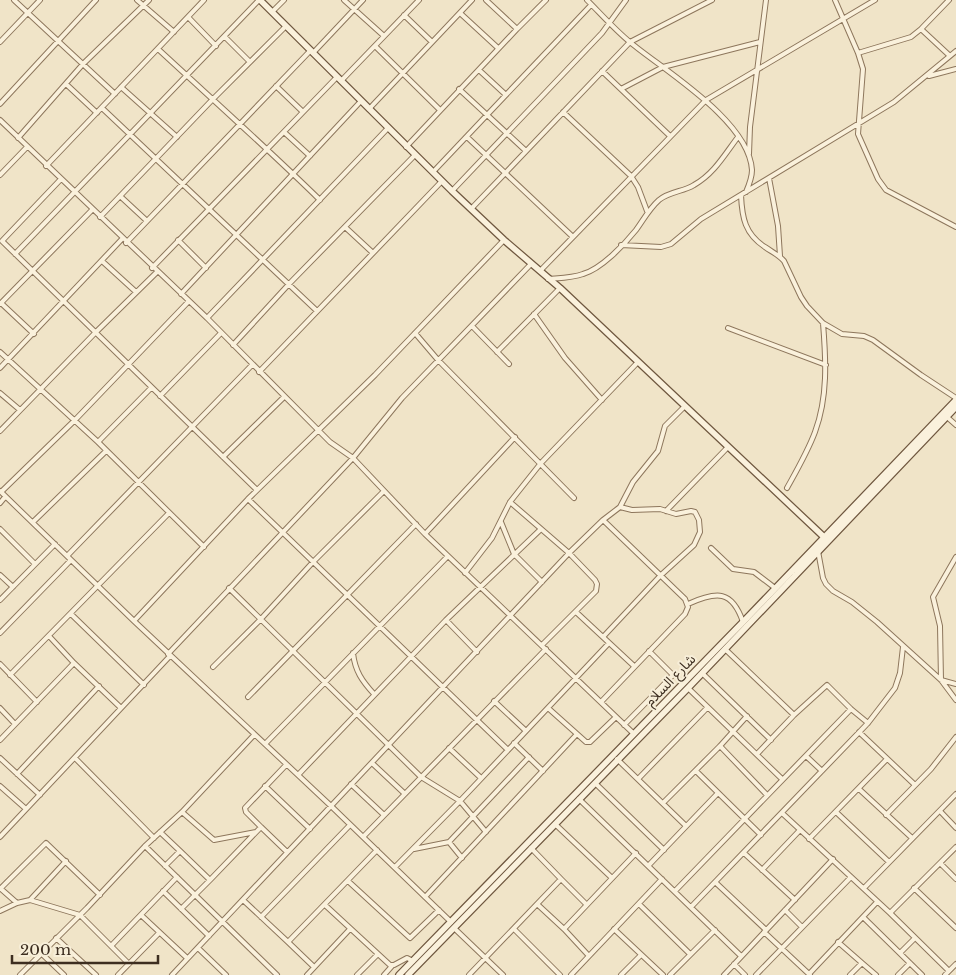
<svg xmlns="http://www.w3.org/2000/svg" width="956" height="975" font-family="'Libre Baskerville','Noto Sans Arabic',serif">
	<rect width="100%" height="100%" fill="#f0e4c8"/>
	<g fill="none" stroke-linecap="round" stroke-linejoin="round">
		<defs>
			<path id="street" d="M14 0 115 94
				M137 0 174 32
				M344 0 384 36
				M486 0 517 29
				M587 0C601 14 615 30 631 43 665 71 749 121 752 170 752 178 749 185 746 192
				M835 0 858 53 863 69 858 134 878 179 886 190 956 227
				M272 12 284 0
				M460 13 498 48
				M404 15 432 42
				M188 17 216 46
				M921 29 950 56
				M225 37 250 62
				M0 42 40 0
				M375 46 440 110
				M158 49C212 99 267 148 320 200
				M313 53 363 0
				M858 53 911 37 921 29 949 0
				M479 70 506 95
				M602 71 670 136
				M929 76 956 69
				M341 81 419 0
				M66 84 97 113
				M276 86 303 112
				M121 87 177 137
				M459 89 526 151
				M621 89 663 67 760 42
				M0 104 96 0
				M102 108 317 311
				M369 109 472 0
				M563 112 631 176 638 187 647 211
				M0 120 207 318 330 442 353 458 425 534 634 734
				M284 132 310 156
				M467 137 573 237
				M18 138 83 64 149 0
				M406 147 517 29 546 0
				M749 154 750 127 766 0
				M46 166 204 0
				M433 172 591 5
				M0 175 27 147
				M769 178 778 226 780 256
				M452 191 602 33 626 0
				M741 195C742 218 745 234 765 247 772 252 779 255 784 261L801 297 807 306 823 323 842 334 864 336 873 340 921 375 956 398
				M120 196 147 221
				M471 209 630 42 712 0
				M100 217 212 100 286 26
				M345 227 373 253
				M178 240 206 268
				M2 241 257 490
				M2 241 61 179
				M126 243 310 51
				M621 245 661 247 671 244 701 219 894 102 956 51
				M15 254 259 0
				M102 261 136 292
				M152 268 337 77
				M540 271 706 100 875 0
				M548 279C560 278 572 278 583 274 601 269 624 245 636 230 644 219 649 209 659 200 670 191 683 192 694 185 714 174 725 154 738 137
				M181 294 361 101
				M1 303 34 334
				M0 304 92 210
				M534 314 565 358 602 400
				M207 318 388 128
				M472 326 509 364
				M728 328 826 365
				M415 333 438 360 574 498
				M233 345 289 284 415 155
				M0 352 98 442 204 547
				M497 352 560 288
				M0 368 122 239
				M259 372 442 181
				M0 393 20 410
				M160 396 221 333
				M947 417 956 425
				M0 431 95 333 157 272
				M98 442 151 388
				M223 457 284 397
				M787 488C797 470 808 451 815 432 828 397 826 360 823 323
				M0 491 134 621 331 806 451 922
				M1 492 75 420 189 301
				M248 499 508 750
				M510 502 569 553 595 580 597 584 596 591 542 645
				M0 503 5 497
				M666 511 728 447
				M33 522 106 451
				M501 522 514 554 542 582
				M0 529 35 564
				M425 534 515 437
				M711 548 733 569 754 572 775 588
				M818 551 823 578 826 584 833 591 852 602 877 622 941 680 956 700
				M67 556 252 365
				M465 573 492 538 510 502 541 463 638 362
				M0 575 13 587
				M229 588 421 777 460 801 486 832
				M0 600 55 544
				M688 604C717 591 732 590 743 622
				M576 612 634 666
				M71 614 144 685
				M446 620 477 652
				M134 621 248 499 375 375 504 240
				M0 633 71 560
				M49 636 74 663
				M603 637 660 576 694 545 700 532 699 520 695 512 691 511 676 514 660 509 632 510 620 507
				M725 649 794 715
				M353 653C355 671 362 681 374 694
				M168 654 353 458 402 398 531 264
				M0 664 37 702
				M213 667 260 620 313 562 384 491
				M702 673 771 740
				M10 675 169 513
				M941 680 940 626 933 597 956 557
				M941 680 956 684
				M688 688 782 779
				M248 697 416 524
				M494 701 526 731
				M601 702 685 614 688 607 685 599 603 520
				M0 708 15 724
				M548 708 586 742H590L616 717
				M624 725 673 675 649 651
				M859 732 915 785
				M0 740 74 663 121 708
				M514 743 543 771
				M265 744 448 556
				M720 746 767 795
				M449 748 481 778
				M757 754 794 715 827 685 851 709 868 723
				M806 756 822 771
				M0 758 40 795
				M75 758 154 838
				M617 759 686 826
				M372 763 405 794
				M696 771 761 835
				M17 774 99 686
				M298 775 446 620 541 529
				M638 779 707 708
				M595 783 664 850
				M351 784 384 815
				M0 786 26 809
				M265 786 310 829
				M859 789 912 838
				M579 799 741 956
				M663 803 720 746 747 716
				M940 811 956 828
				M182 812 214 840 256 832
				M836 812 889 862
				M782 813 890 913 949 971
				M886 815 931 769 956 737
				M555 824 612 878
				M261 827 246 812 245 808 286 765
				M160 832 180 851
				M0 837 170 656
				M363 837 546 649
				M809 839 887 759
				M449 842 462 858
				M145 846 277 975
				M531 848 561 879
				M414 849 449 842 529 757
				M744 853 795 900
				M940 863 956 879
				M649 865 718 793
				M165 866 180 851 210 880 181 909
				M395 867 460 801 609 643
				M762 870 800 830
				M210 880 261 827 287 852
				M348 881 410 938 439 910
				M715 882 766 930
				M0 888 17 903
				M864 888 956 794
				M914 888 956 928
				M0 889 46 843 100 895
				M163 891 209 936
				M675 891 851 709
				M425 897 577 734
				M30 900 66 861
				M243 900 288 942
				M537 904 564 929
				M639 904 690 954
				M325 905 390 965H394L407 958 413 961
				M691 907 868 723 895 688 900 673 903 647
				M785 910 802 927
				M0 911 17 903 30 900 80 915 129 964
				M890 913 956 847
				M141 915 187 958
				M261 917 350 825
				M863 917 922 975
				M454 928 503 975
				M514 929 560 975
				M614 929 663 975
				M764 932 810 975
				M56 938 96 975
				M838 942 862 963
				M111 946 177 877
				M198 948 226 975
				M41 953 64 975
				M900 953 915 938
				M589 956 564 929 636 853
				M734 964 745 975
				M314 967 288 942 377 850
				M809 974 877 902
				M20 975 87 908 145 846 182 812 254 735
				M118 975 159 933
				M172 975 569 553 603 520 620 507 633 482 658 451 665 426 685 406
				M307 975 350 929
				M357 975 377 955
				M384 975 392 966
				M469 975 561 879 586 904
				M571 975 662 879
				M621 975 641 955
				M670 975 715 930
				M724 975 833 859
				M756 975 851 877
				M850 975 862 963 876 975
				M898 975 910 963
				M945 975 956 964"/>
			<path id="secondary" d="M260 0 452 191 504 240 560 288 824 537
				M399 975 743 622 956 400
				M408 975 688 688 956 407"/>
		</defs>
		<use href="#street" stroke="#8d765c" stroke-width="6"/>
		<use href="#secondary" stroke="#6f573f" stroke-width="8"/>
		<use href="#street" stroke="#faf1dc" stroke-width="4"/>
		<use href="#secondary" stroke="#faf1dc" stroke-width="5.5"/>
	</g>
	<g text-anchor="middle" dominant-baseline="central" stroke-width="4" stroke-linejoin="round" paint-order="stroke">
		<g font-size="14" fill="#3d2e20" stroke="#f7eed8">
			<text transform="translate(670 680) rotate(-46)">شارع السلام</text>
		</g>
	</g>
	<path d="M12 955v8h146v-8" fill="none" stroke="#3d2e20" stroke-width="2.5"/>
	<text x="20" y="955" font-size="15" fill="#3d2e20" stroke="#f7eed8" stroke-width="4" paint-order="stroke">200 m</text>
</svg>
